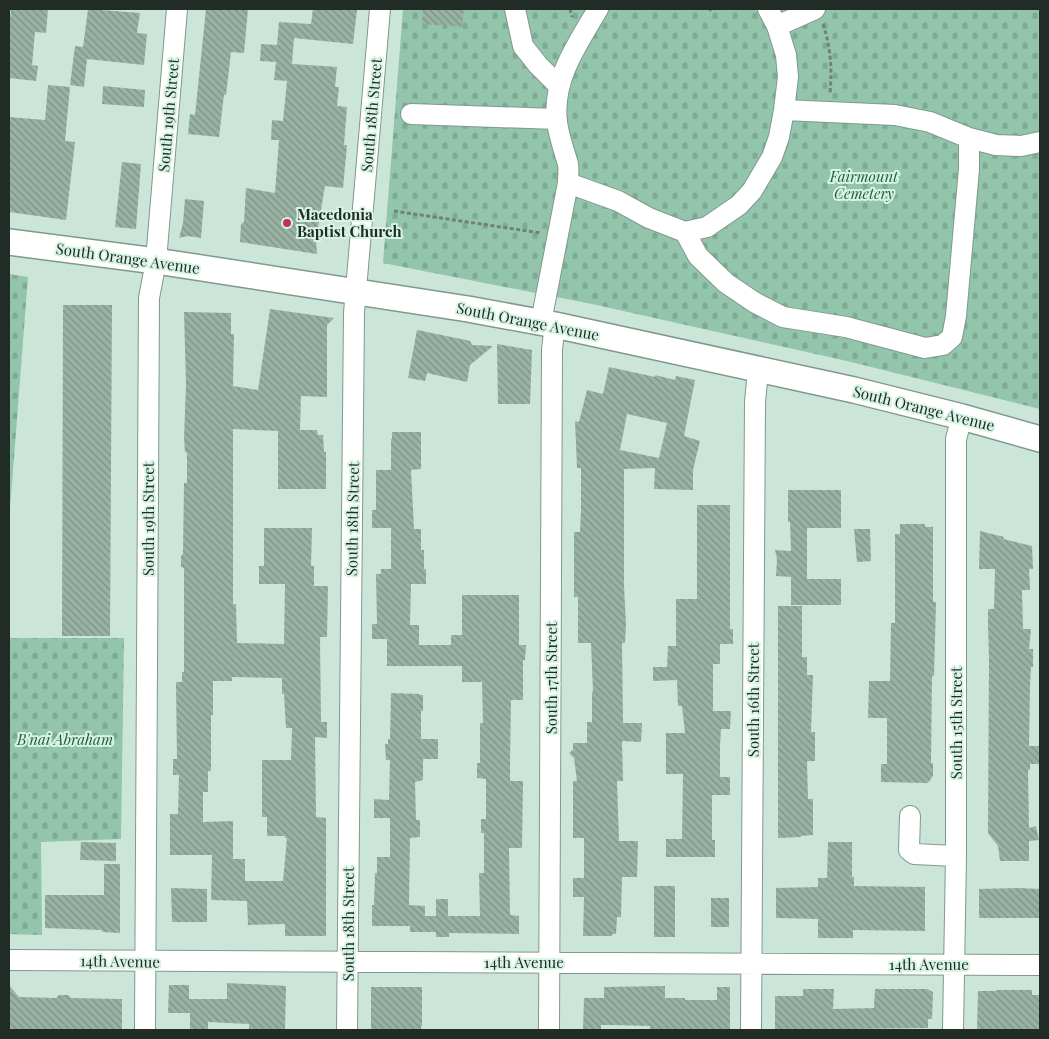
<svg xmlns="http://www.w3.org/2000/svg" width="1049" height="1039" font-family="'Playfair Display',serif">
	<defs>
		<pattern id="cemetery-stones" width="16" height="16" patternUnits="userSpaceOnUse" patternTransform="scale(1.25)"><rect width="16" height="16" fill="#92c5ab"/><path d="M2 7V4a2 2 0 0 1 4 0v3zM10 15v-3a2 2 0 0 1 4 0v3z" fill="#7ea993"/></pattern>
		<pattern id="building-back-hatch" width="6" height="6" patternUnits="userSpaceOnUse" patternTransform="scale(1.25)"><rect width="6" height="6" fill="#98b2a4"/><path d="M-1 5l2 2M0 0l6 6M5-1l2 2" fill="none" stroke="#7c9186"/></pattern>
	</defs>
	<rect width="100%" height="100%" fill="#cbe6d8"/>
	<path fill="url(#cemetery-stones)" d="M403 9H1040V409L847 361 592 304 383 263Z
		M9 274 28 277 9 522Z
		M9 638H124L121 839 41 842 42 935 9 934Z"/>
	<path fill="url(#building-back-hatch)" fill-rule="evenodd" d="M11 9H48L46 33 35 32 32 65 38 66 36 81 9 78V29Z
		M88 9 140 13 137 33 147 34 144 65 87 59 84 87 70 85 75 46 83 47Z
		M206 9H248L244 53 231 52 226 95H224L219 137 188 134 190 114 195 115Z
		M313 9 357 10 353 44 294 38 292 64 337 67 335 87H339L337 106 347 107 344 145H347L343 188 325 186 316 239 317 254 240 242 241 224 244 222 246 188 275 193 279 140H271L272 120 283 121 287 81 274 80 276 62 260 61 261 44 277 45 279 22 311 24Z
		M423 9H464L462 27 422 24Z
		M48 85 70 87 65 141 75 142 66 220 9 212V117L45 120Z
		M103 86 145 90 144 107 102 104Z
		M122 162 141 164 136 229 115 227Z
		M185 199 204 201 201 238 188 236 179 238 183 223Z
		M63 305H112L110 636H62Z
		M270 309 334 318 327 325V397L301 396 300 430H317L318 435H323L324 452H326V489H278V431L233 429V604H236L237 643 284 644 285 584H259V566H264V528H312L311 566H314V586H328L327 637H320L321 722H327V738L315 737 316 817 326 818V936H285V924L248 925 247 901 211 900 212 855H170V814H178L179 775H173V759H177L176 682H182V672H184V568L181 567V556L183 554 184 483H187V453L185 452 184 438 186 384 184 312 231 313V334H234L233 386 258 390ZM232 677 282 678V694H284L286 728H292L291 760H262V817H267V836H285V838H287L283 881H245V859H233V821L203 822V792H208V771H211V715H213V681H232Z
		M417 330 466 340 470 341 472 345 493 346 470 365 467 382 427 373 425 381 408 378Z
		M497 344 532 350 530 404H498Z
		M609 367 655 377V375L675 380 676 376 695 380 684 436 700 441 693 470V490L654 489 655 468 624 469V586L626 624 625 643H622L623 723H642L641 742 622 741 623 781H617L619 841H638L637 877H622L621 917H617L616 934H612V936H583L584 897H573V878H584V838H573V781H577L574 758 569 753 573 750V743H587V722H592V692H593L591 643H578V597H574V532H580L581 511V468H577L575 421 579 422 587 390 603 394ZM627 414 667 423 659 458 620 450Z
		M392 432H421V469L411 470 414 529H421V550H424V569H426V584H411L410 625H419V645H451V635H462V595H519V645H526L525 660H523V700H511L510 762V781H523L522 848H509L510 915 519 916V934L449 933V937H436V932H410V926H372V905H374L375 873H377V857H390V818H374V799L389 800 390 760H386L385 744H388V739H390L391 693 420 694V695H423V711H421V739H438V759H423V780L415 782 416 820H420V837L410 838 409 905 425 906V916H436V899H448V916H480L479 873H484V833H481V819H486V779L477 778V763H480V723H483L482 682H462V666H387V639H372V624H377L376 574H381V569H391V528H372V510H376V470H391V439H392Z
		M788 490H841V528H807V579H841V605H791V577L776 576 777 559 775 550 791 551 790 522H788Z
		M697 505H730V629H733V644H720V664H713V711H731L730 729H721L720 746V777H730V795H712V840H715V857H666V839H682L683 774H666V733H685L682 706H678L677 680 653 681V667H667L668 646H676V599H697Z
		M900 524H925V527H933V602H936L934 676H932L931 763H933V776L928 783 881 782V764H887V718H868L869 681H890L891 623H895V534H900Z
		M854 529H870L871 561 857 562Z
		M980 531 1004 537 1003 539 1032 546 1033 569H1029L1030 590H1022L1023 629H1031L1029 649H1033V667H1031L1030 686 1029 746H1040V764H1030V770H1028L1029 828 1036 826 1039 840 1029 841V861H1000L998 846 988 833 989 657 988 627V609H994L995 569H979Z
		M778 606H802V657H807V675H813L811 732H815V761H807L808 799H813V835L801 836V837L778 838Z
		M81 842 116 843V861L80 860Z
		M828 842H852V877H854V886L925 887V931L853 930V938H818V919L776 918V888L818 887V878H827Z
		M104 864H120V933L103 932 101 930 45 928V895H104Z
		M654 886H675V937H654Z
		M171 888 207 889V922H172Z
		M1019 888 1040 889V918H979V889Z
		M711 898H729V927H711Z
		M227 983 286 986 285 1030H249V1024L208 1022V1030H190V1013H168L169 985H189V999H227Z
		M9 985 19 997 56 998 59 995H68L71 998 122 999V1030H9Z
		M665 986V998H685V1000H717V987H730V1030H650V1026L614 1025H601V1030H583L584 998H604V987Z
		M371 987H422V1026H421V1030H371Z
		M803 989H834L833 1009 874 1008 875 989H927L933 992 932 1019H928V1028L775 1030V996H803Z
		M996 990H1032V995H1040V1030H977L978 991H996Z"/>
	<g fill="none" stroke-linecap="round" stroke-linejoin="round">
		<defs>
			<path id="minor" d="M515 9 523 46 538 65 559 86
				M777 26 815 9
				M784 110 895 115 930 122 969 138 996 145 1021 146 1040 142
				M411 114 557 119
				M568 183 618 201 649 218 685 232 707 227 739 205 752 191 772 157 779 137 784 110 788 77 786 55 777 26 768 9
				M685 232 698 256 726 283 754 302 783 317 846 327 925 348 943 345 952 337 956 316 969 169V138
				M541 322 568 183C568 177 569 170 568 164 564 150 559 137 557 122 552 79 577 45 598 9
				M910 816 909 850 914 854 956 856
				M9 960 1040 965
				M145 1030 149 298 156 261 177 9
				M347 1030 354 313 380 9
				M549 1030 552 349 555 325
				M751 1030 755 402 758 370
				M953 1030 956 856V439L962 417"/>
			<path id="major" d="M9 242 156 261 468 309 555 325 854 390 962 417 1040 439"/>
		</defs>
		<use href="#minor" stroke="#80998c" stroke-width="22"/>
		<use href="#major" stroke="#80998c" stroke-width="28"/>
		<path stroke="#708178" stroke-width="3" stroke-dasharray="4 2.5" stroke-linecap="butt" d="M570 9 572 17
			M710 9 711 11
			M823 24C831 48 832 69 830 94
			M394 211 541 233"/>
		<use href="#minor" stroke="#fff" stroke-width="20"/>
		<use href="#major" stroke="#fff" stroke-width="25"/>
	</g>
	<circle fill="#c13153" stroke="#d8f4e5" stroke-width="2" cx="287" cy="223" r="5"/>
	<g text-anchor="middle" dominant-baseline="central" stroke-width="4" stroke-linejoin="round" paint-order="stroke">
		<g font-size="15" fill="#222c27" stroke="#d8f4e5">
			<text transform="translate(168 115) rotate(-85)">South 19th Street</text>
			<text transform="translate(371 115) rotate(-85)">South 18th Street</text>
			<text transform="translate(128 258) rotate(8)">South Orange Avenue</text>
			<text transform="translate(528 321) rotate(11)">South Orange Avenue</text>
			<text transform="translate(924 408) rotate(14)">South Orange Avenue</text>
			<text transform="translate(148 519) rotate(-90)">South 19th Street</text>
			<text transform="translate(352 519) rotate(-89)">South 18th Street</text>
			<text transform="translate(551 678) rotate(-90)">South 17th Street</text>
			<text transform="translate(753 700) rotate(-90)">South 16th Street</text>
			<text transform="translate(956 723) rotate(-90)">South 15th Street</text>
			<text transform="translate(348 924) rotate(-90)">South 18th Street</text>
			<text transform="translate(120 961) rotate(1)">14th Avenue</text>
			<text x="524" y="962">14th Avenue</text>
			<text x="929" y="964">14th Avenue</text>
		</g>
		<g font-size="15" font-style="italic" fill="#1f5b42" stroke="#d8f4e5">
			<text x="864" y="176">Fairmount<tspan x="864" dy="17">Cemetery</tspan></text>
			<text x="65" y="739">B'nai Abraham</text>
		</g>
		<g font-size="15" font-weight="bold" fill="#222c27" stroke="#d8f4e5" text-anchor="start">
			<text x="297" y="214">Macedonia<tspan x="297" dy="17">Baptist Church</tspan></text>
		</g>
	</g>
	<rect width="1049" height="1039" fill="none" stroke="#222c27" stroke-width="20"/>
</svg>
